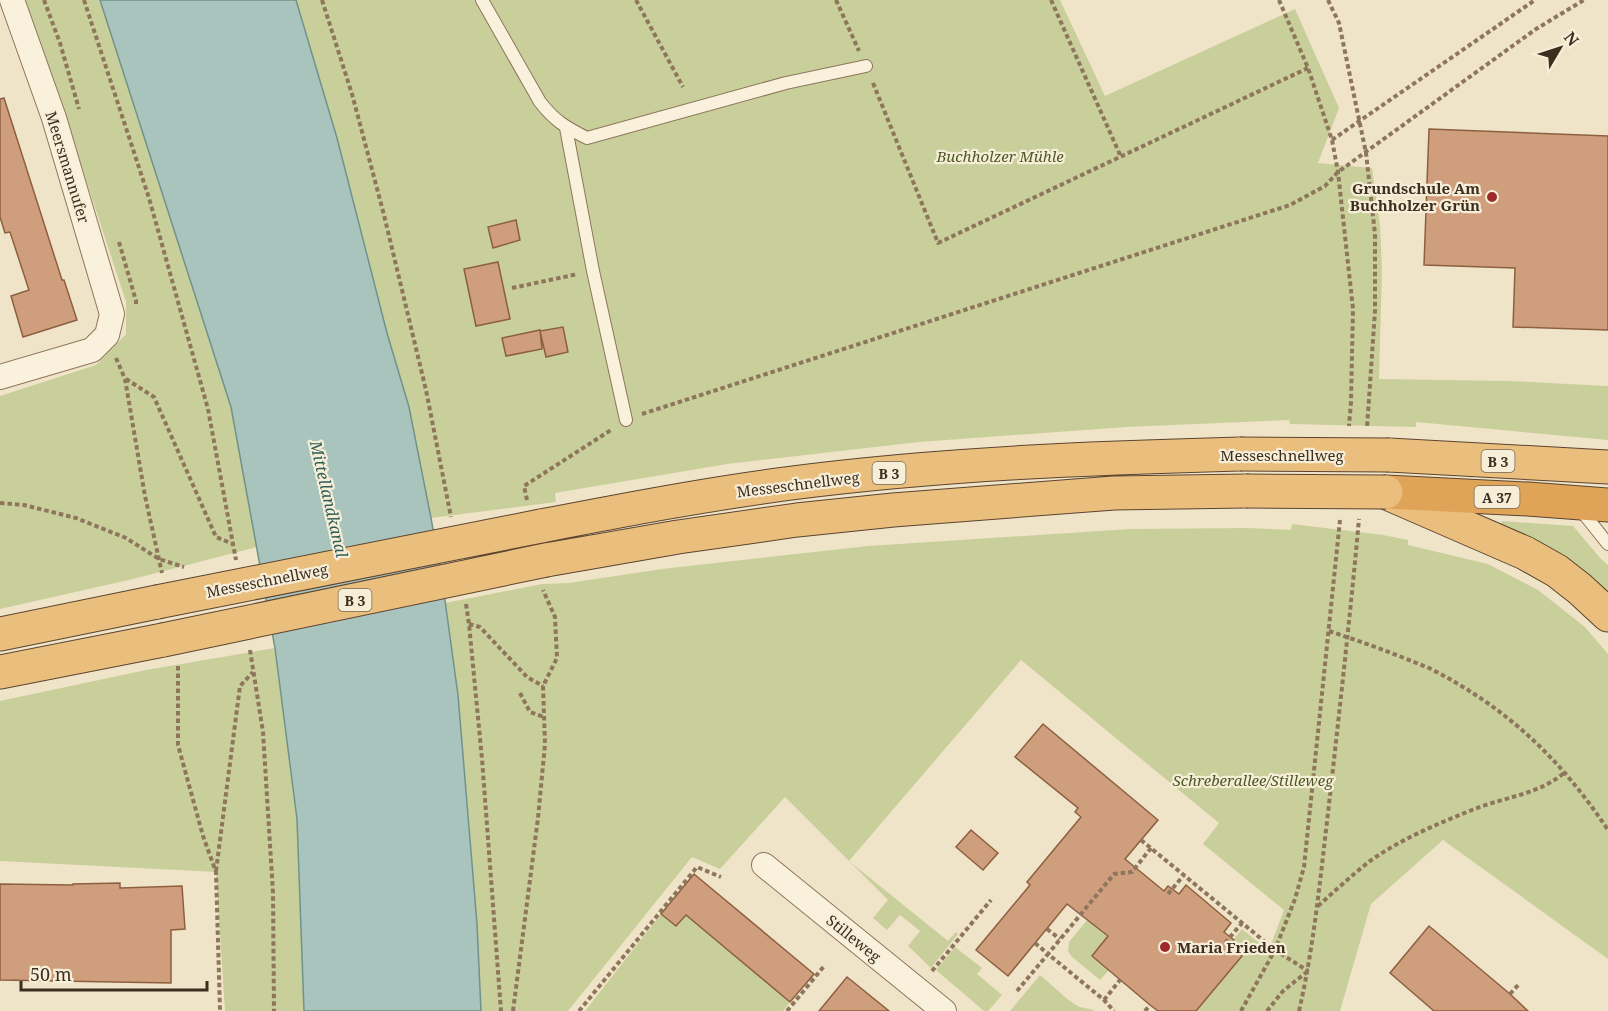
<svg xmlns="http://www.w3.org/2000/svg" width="1608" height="1011" font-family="'Noto Serif',serif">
	<rect width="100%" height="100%" fill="#f0e4c8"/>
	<path fill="#c9cf9b" d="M25 0H100L231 407 257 547 133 579 0 609V396L96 365 126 334V302L67 122Z
		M296 0H1060L1105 96 1295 9 1339 108 1318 163 1372 168 1380 225 1382 270 1379 379 1510 381 1608 386V440L1416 422V427L1290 424 1289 420 1127 427 919 442 727 464 555 493 556 502 431 518 409 407 387 333 337 138Z
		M1502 521 1573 526 1601 559 1608 565V596L1499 527Z
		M1292 524 1383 535 1408 540V545L1488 564 1538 590 1585 627 1608 654V959L1443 840 1371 904 1340 1011H1196L1242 957 1229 945 1242 929 1264 947 1267 955 1284 910 1203 844 1219 823 1021 660 849 861 948 941 956 932 958 934 931 968 908 946 920 931 900 915 887 930 873 918 888 900 785 797 720 869 692 857 568 1011H481C474 875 465 738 445 603L542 584 569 583 662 569 868 546 1130 529 1248 528 1291 530Z
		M275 648 297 819 304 1011H225L216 872 0 861V701L146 670Z
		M661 914 676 926 686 915 790 1002 783 1011H585Z
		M1088 919 1108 936 1092 956 1109 970 1100 980 1071 956 1068 951 1069 942Z
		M955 947 982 968 977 974 1002 995 988 1011H984L936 970Z
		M1040 975C1050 983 1070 1003 1080 1007 1086 1009 1090 1008 1095 1011H1010Z"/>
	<path fill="#a9c4bc" stroke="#6f938a" stroke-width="1.5" d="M100 0H296L337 138 387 333 409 407 431 518 443 586 458 695 477 924 481 1011H304L297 819 275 648 231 407Z"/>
	<path fill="#cf9f7d" stroke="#8d5f41" stroke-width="1.5" d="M4 98 62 280H64L77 320 23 337 11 296 29 290 10 232 5 233 0 217V99Z
		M1429 129 1608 136V330L1513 327 1515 268 1424 265Z
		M516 220 520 240 493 248 488 227Z
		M498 262 510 319 476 326 464 269Z
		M563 327 568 352 546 357 540 331Z
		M540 330 542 349 506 356 502 338Z
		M1043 724 1158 820 1125 859 1164 891 1168 886 1179 894 1186 885 1231 923 1224 932 1234 940 1229 945 1242 956 1196 1011H1158L1150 1005 1092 956 1108 936 1067 904 1008 976 976 950 1030 885 1027 882 1081 817 1075 812 1078 808 1015 757Z
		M971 830 998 853 983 870 956 847Z
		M694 874 814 974 790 1002 686 915 676 926 661 914Z
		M120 883V888L182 886 185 929 171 930V983L0 980V884L73 885V884Z
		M1429 926 1510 994 1528 1011H1434L1390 973Z
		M847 977 857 985 889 1011H819Z"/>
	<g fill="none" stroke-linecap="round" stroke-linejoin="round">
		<defs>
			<path id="service" d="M482 0 540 102C555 121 565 127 587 138L786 83 866 66
				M566 128 593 271 626 420
				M1580 509 1608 544"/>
			<path id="minor" d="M0 377 92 350 107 335 112 314 54 118 12 0
				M764 865 944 1011"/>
			<path id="trunk" d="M1389 455 1608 467
				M1387 493 1525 553 1557 571 1580 589 1608 615
				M541 526C624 510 707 494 792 483 940 464 1090 458 1240 454
				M546 560 678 537 797 520 893 510 1114 493 1246 491
				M0 634 157 602
				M0 672 163 640"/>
			<path id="motorway" d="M1386 492 1528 499 1608 505"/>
		</defs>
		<use href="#service" stroke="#8d765c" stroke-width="14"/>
		<use href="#minor" stroke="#8d765c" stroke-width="26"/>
		<use href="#trunk" stroke="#5b4430" stroke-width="35"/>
		<use href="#motorway" stroke="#5b4430" stroke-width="35"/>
		<path stroke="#8d765c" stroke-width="4" stroke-dasharray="4.5 3" stroke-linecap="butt" d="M44 0 60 43 79 109
			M84 0 149 198 208 409 236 560
			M322 0 352 94 384 215 426 390 451 517
			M636 0 683 87
			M836 0 859 51
			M1051 0 1121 157
			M1279 0 1308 68 1332 140 1338 172 1353 309 1351 402 1349 426
			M1328 0 1339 23 1366 153 1375 234V311L1367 428
			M873 83 938 243 1308 68
			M1332 140 1535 0
			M119 242 136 301V304
			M512 288 578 274
			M116 358 125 379 145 496 162 573
			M126 379 154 397 216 537 233 544
			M642 414 1290 205 1325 186 1338 172 1536 29 1584 0
			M527 500 524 486 611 430
			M0 503 24 505 76 518 126 538 159 559 184 567
			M466 604 469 624 482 759 501 1011
			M469 624 480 627 527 677 543 686
			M1329 631C1353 639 1376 647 1399 656 1409 660 1419 664 1429 668 1506 707 1560 758 1608 830
			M250 650 263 732 273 893 274 1011
			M178 666V745L203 836 216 872 220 1011
			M520 693 530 712 544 717
			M1141 840 1275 950 1308 971
			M216 871 240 686 253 672
			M1168 894 1184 875
			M1318 906C1335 891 1352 875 1370 861 1401 839 1437 824 1472 810 1503 797 1539 795 1565 772
			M1047 929 1060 939
			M1035 943 1048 954 1114 874 1132 872 1151 848
			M1225 943 1242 923
			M932 971 991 900
			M1017 991 1048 954 1104 1000 1114 1011
			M1510 994 1519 984
			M1104 1000 1120 980
			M513 1011 538 818 545 744 543 686 557 658 555 617 543 590
			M579 1011 697 867 721 877
			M787 1011 825 965
			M1145 1011 1150 1005
			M1241 1011 1275 950 1295 899 1304 867 1340 520
			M1267 1011 1283 991 1308 971
			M1299 1011C1314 946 1320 880 1328 813 1339 715 1350 618 1359 519"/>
		<use href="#service" stroke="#faf1dc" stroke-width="12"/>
		<use href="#minor" stroke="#faf1dc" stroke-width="24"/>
		<use href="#trunk" stroke="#eabe7c" stroke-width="33"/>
		<use href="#motorway" stroke="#e0a458" stroke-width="33"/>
		<defs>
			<path id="trunk-bridge" d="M1240 454 1389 455
				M1246 491 1386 492
				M157 602 541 526
				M163 640 546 560"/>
		</defs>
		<use href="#trunk-bridge" stroke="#5b4430" stroke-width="35" stroke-linecap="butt"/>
		<use href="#trunk-bridge" stroke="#eabe7c" stroke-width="33"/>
	</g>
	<g fill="#9e2a2b" stroke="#f7eed8" stroke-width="2">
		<circle cx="1492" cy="197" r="6"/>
		<circle cx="1165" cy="947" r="6"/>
	</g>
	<g text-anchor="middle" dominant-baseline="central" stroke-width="4.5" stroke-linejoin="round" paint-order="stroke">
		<g fill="#f7eed8" stroke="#756857" stroke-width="1.5">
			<rect x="1481.5" y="450" width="33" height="22" rx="4.5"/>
			<rect x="872.5" y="462" width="33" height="22" rx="4.5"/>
			<rect x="1474.5" y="486" width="45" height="22" rx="4.5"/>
			<rect x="338.5" y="589" width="33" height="22" rx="4.5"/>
		</g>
		<g font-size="14" font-weight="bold" fill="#3d2e20">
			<text x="1498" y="461">B 3</text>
			<text x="889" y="473">B 3</text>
			<text x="1497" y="497">A 37</text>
			<text x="355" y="600">B 3</text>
		</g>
		<g font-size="15" font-style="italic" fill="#4d5a26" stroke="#f7eed8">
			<text x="1000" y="156">Buchholzer Mühle</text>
			<text x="1253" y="780">Schreberallee/Stilleweg</text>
		</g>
		<g font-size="15" fill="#3d2e20" stroke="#f7eed8">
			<text transform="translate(68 167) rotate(73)">Meersmannufer</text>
			<text x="1282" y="455">Messeschnellweg</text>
			<text transform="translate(798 484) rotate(-7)">Messeschnellweg</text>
			<text transform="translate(267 580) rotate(-11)">Messeschnellweg</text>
			<text transform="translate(854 938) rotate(39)">Stilleweg</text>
		</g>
		<g font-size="15" font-weight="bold" fill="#3d2e20" stroke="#f7eed8" text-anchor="end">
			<text x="1480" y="188">Grundschule Am<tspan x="1480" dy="17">Buchholzer Grün</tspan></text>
			<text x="1177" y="947" text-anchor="start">Maria Frieden</text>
		</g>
		<g font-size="16" font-style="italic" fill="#2f5d5a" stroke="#f7eed8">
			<text transform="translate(329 499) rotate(77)">Mittellandkanal</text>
		</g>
	</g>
	<g transform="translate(1560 48) rotate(51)" stroke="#f7eed8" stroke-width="4.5" paint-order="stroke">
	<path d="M0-4.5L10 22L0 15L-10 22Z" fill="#3d2e20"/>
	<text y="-9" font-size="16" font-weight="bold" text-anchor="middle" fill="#3d2e20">N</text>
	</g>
	<path d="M21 981v9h186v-9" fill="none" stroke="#3d2e20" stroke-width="3"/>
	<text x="30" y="981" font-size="18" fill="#3d2e20" stroke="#f7eed8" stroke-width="4.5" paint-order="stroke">50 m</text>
</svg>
